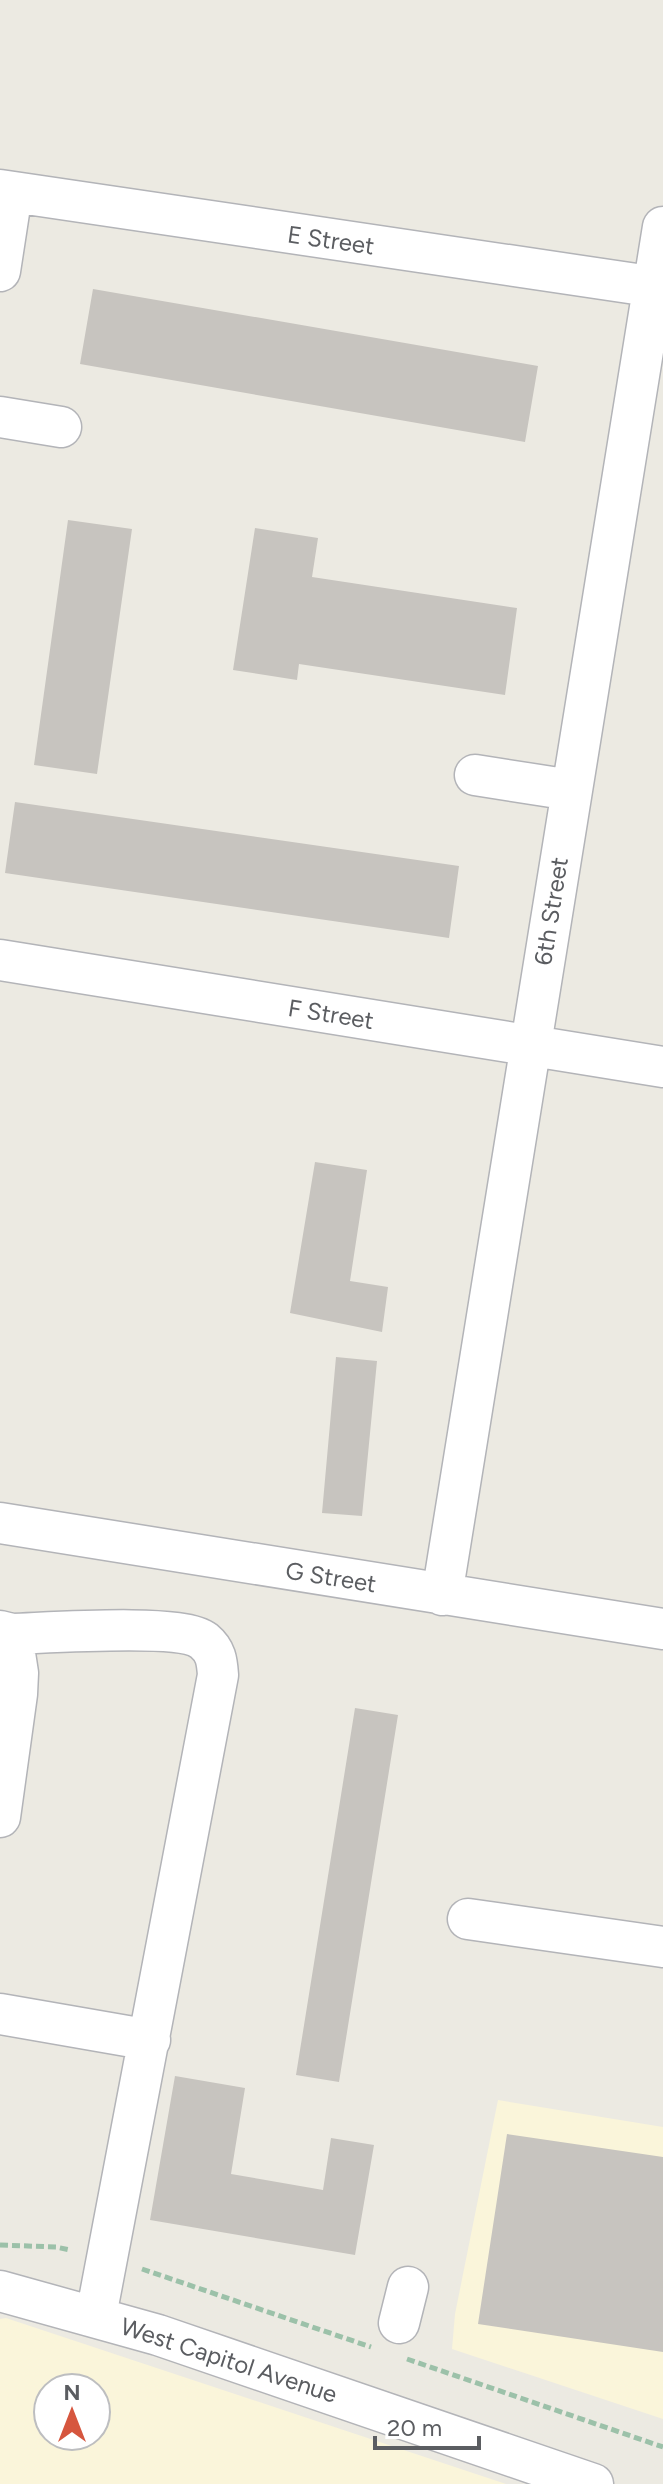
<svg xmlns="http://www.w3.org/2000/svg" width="663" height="2484" font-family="Figtree,sans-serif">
	<rect width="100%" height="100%" fill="#eceae2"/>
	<path fill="#faf5da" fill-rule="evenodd" d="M498 2100 663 2127V2419L452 2349 455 2314Z
		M6 2318 506 2484H0V2319ZM96 2388V2436H48V2388Z"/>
	<path fill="#c7c4bf" d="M93 289 538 366 525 442 80 364Z
		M68 520 132 529 97 774 34 765Z
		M255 528 318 538 312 577 517 608 505 695 299 664 297 680 233 670Z
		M15 802 459 866 449 938 5 873Z
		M315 1162 367 1170 350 1281 388 1287 382 1332 290 1313Z
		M336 1357 377 1361 362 1516 322 1513Z
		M355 1708 398 1715 339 2082 296 2075Z
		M175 2076 245 2088 231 2174 323 2190 331 2138 374 2145 355 2255 150 2220Z
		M507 2134 663 2157V2352L478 2324Z"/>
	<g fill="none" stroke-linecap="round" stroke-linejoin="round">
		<defs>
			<path id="minor" d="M0 190 663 288
				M0 271 12 193
				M0 417 61 427
				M475 775 571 790
				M0 960 663 1067
				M0 1523 663 1629
				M442 1595 663 227
				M0 1631 12 1634C47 1633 182 1623 204 1641 216 1651 217 1661 218 1675L96 2316
				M0 1817 17 1694 18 1673 12 1634
				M468 1919 663 1947
				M0 2014 150 2040
				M0 2291 158 2335 593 2484
				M399 2323 408 2287"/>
		</defs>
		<use href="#minor" stroke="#b3b4b8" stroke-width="43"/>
		<path stroke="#9cc1a9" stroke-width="5" stroke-dasharray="8 4" stroke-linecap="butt" d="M0 2245 56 2247 70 2250
			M142 2269 371 2347
			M407 2359 663 2447"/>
		<use href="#minor" stroke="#fff" stroke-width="40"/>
	</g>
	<g text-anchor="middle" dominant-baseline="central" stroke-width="7" stroke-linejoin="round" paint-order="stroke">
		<g font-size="24" fill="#5b5d61" stroke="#fff">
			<text transform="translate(331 240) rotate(8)">E Street</text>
			<text transform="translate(551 911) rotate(-81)">6th Street</text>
			<text transform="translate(331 1014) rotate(9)">F Street</text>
			<text transform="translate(331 1577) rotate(9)">G Street</text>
			<text transform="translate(229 2360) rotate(18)">West Capitol Avenue</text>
		</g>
	</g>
	<g transform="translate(72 2412)"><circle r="38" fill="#ffffff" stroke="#bdbec0" stroke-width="2"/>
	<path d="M0-6L14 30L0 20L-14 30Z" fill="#d6563e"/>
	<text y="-12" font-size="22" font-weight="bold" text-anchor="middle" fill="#5b5d61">N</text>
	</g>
	<path d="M375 2436v12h104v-12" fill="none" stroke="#5b5d61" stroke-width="4"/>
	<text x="387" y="2436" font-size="24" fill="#5b5d61" stroke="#ffffff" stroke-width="6" paint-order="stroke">20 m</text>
</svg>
